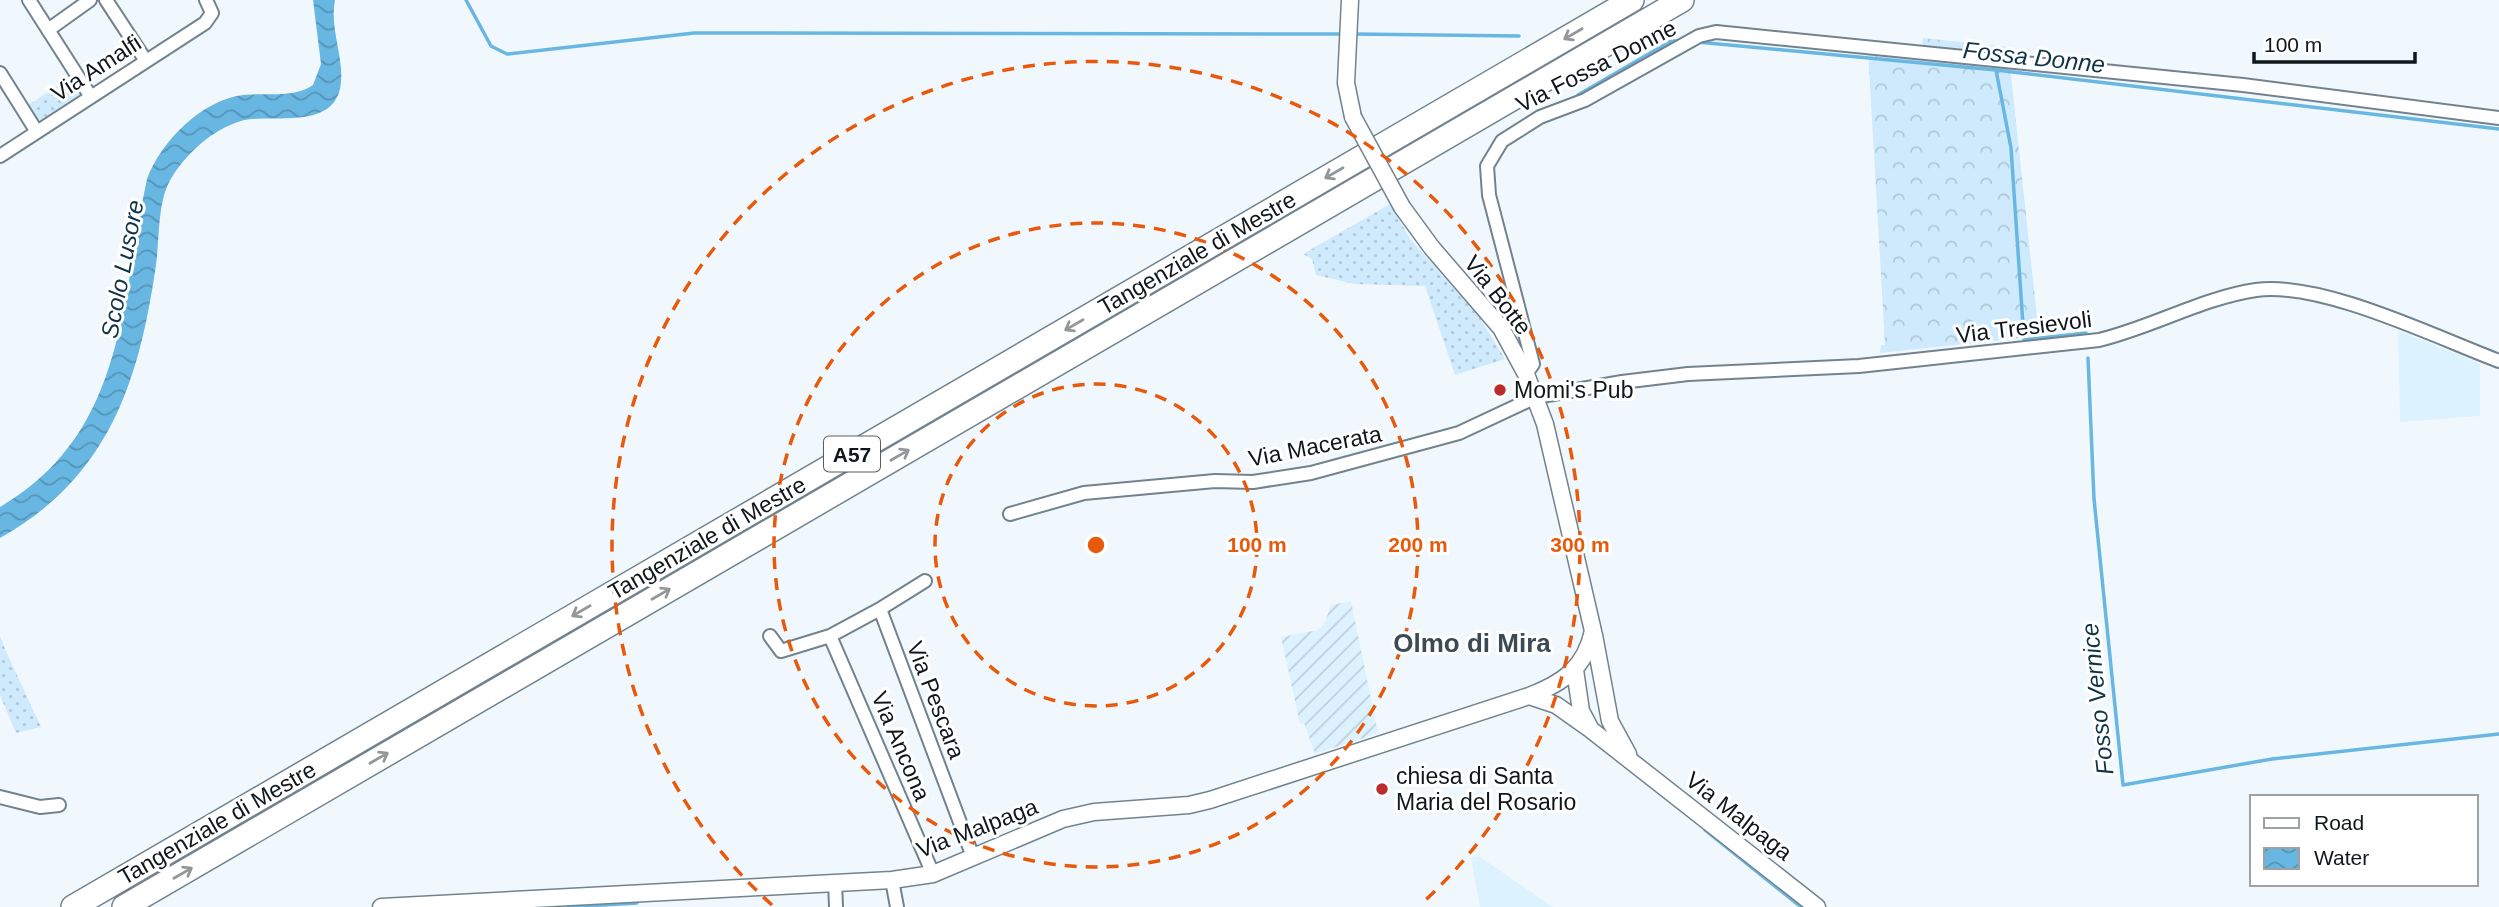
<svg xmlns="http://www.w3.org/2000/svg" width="2499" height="907" font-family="Arial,sans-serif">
	<defs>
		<pattern id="industrial-furrows" width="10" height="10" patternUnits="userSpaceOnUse" patternTransform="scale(1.75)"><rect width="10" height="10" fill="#ddf2ff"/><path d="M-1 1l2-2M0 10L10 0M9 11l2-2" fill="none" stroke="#bdcfda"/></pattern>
		<pattern id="grass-dots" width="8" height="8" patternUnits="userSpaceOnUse" patternTransform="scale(1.75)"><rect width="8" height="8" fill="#ceeafc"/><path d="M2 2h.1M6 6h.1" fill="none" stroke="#b0c8d7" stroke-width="1.8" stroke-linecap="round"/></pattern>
		<pattern id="forest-crowns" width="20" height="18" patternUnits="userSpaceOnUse" patternTransform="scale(1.75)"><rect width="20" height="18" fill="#ceeafc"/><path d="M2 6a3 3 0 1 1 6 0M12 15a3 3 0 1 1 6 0" fill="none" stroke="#b0c8d7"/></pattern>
		<pattern id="water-waves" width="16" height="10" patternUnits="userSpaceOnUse" patternTransform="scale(1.75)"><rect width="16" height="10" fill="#68b7e3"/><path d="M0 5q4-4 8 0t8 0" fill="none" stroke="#5494b7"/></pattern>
	</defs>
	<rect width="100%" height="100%" fill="#f1f8fd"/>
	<path fill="#ddf2ff" d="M2398 330 2480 364V416L2400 422Z
		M1479 856 1486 861 1553 907H1480L1471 858Z"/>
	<path fill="url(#industrial-furrows)" d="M1351 601 1378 733 1315 754 1304 723 1300 724 1281 637 1318 630 1325 622 1331 605Z"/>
	<path fill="url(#grass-dots)" d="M72 77 80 90 79 95 41 120 37 119 28 105Z
		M1390 204 1410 239 1480 318 1505 359 1455 375 1425 286 1354 284 1316 275 1312 259 1303 254Z
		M0 636 5 649 41 727 16 733 0 695Z"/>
	<path fill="url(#forest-crowns)" d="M1923 38 2008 47 2039 336 1880 353 1881 345H1885L1868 51 1922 53Z"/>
	<path fill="url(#water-waves)" d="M313 0H335C329 30 346 60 340 89 330 131 268 113 241 121 212 130 188 152 172 177 157 200 160 238 156 265 139 382 109 477 0 538V507C126 433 120 304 147 179 161 141 202 100 243 95 265 92 293 99 313 85L321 64Z"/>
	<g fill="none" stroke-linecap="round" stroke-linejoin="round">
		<path stroke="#68b7e3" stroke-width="3.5" d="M466 0 491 46 507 54 694 33 1342 34
			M1354 34 1519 36
			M1697 42 1996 70 2499 129
			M1996 70 2011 148 2024 340 2086 333
			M1578 95 1671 41H1679
			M2088 358 2094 499 2123 785 2272 759 2499 734
			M1705 830 1801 907
			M568 907 637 903"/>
		<defs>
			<path id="minor" d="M29 0 91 97
				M106 0 146 61
				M48 30 90 0
				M0 73 37 132
				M0 156 205 23 212 13 206 0
				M1526 374 1533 364 1489 195 1487 166 1502 141 1540 117 1585 100 1699 36 1716 32 2243 85 2499 118
				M1010 514 1084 493 1215 481 1253 482 1311 473 1459 433 1536 397 1622 382 1688 374 1859 366 2099 340C2153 327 2202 298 2256 290 2322 281 2435 337 2499 361
				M925 581 880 609 973 857
				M770 636 781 651 830 636 933 874
				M830 636 880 609
				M0 797 40 807 59 805
				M892 880 897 907
				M835 882 836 907"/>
			<path id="tertiary" d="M1350 0 1346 83 1353 117
				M1594 635 1610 721 1628 754
				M1575 670 1581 711 1590 728
				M1529 696 1556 705 1590 729 1817 907
				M381 907 892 880 933 874 1063 819 1094 812 1189 805 1210 800 1529 696C1563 683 1585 668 1593 631L1545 424 1526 374 1501 328 1432 248 1402 207"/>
			<path id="motorway" d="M73 907 1632 0
				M124 907 1682 0"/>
		</defs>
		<use href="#minor" stroke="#72838e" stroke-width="16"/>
		<use href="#tertiary" stroke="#72838e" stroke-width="19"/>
		<use href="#motorway" stroke="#72838e" stroke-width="26"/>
		<use href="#minor" stroke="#fff" stroke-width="12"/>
		<use href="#tertiary" stroke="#fff" stroke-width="16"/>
		<use href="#motorway" stroke="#fff" stroke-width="23"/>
		<defs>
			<path id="tertiary-bridge" d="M1353 117 1402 207"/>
		</defs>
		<use href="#tertiary-bridge" stroke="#72838e" stroke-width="19" stroke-linecap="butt"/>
		<use href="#tertiary-bridge" stroke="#fff" stroke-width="16"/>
	</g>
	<defs><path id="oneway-shaft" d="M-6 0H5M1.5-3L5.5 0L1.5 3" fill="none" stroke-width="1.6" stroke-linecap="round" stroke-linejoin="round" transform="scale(1.75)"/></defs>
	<g stroke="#939798">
		<use href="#oneway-shaft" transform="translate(1573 34) rotate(150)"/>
		<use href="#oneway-shaft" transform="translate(1334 173) rotate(150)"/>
		<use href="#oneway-shaft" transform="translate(1074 325) rotate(150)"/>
		<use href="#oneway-shaft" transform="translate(900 455) rotate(-30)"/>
		<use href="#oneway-shaft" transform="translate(661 594) rotate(-30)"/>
		<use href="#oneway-shaft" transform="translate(581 611) rotate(150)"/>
		<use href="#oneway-shaft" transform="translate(379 758) rotate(-30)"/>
		<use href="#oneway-shaft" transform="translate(183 873) rotate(-30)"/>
	</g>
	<g fill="none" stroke="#e8590c" stroke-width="3.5" stroke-dasharray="12 9">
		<circle cx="1096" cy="545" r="161"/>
		<circle cx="1096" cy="545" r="322"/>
		<path d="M772 905A484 484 0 1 1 1420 905"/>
	</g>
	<g fill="#bc2c2e" stroke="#fff" stroke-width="2.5">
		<circle cx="1500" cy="390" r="7"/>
		<circle cx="1382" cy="789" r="7"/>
	</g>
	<g text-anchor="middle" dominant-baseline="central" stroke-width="6" stroke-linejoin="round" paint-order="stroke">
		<rect fill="#fff" stroke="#585d5f" stroke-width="2" x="824" y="436.5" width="56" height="35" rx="5"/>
		<g font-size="21" font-weight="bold" fill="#10171b">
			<text x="852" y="454">A57</text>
		</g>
		<g font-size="23" fill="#10171b" stroke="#fff">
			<text transform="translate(1596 66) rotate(-27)">Via Fossa Donne</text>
			<text transform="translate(96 68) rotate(-33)">Via Amalfi</text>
			<text transform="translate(1197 253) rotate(-30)">Tangenziale di Mestre</text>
			<text transform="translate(1498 295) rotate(52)">Via Botte</text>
			<text transform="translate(2024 327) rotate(-7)">Via Tresievoli</text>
			<text transform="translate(1315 446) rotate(-11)">Via Macerata</text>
			<text transform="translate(707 538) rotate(-30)">Tangenziale di Mestre</text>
			<text transform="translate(936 700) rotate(69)">Via Pescara</text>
			<text transform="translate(901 746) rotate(67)">Via Ancona</text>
			<text transform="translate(1739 816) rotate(38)">Via Malpaga</text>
			<text transform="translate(217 823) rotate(-30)">Tangenziale di Mestre</text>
			<text transform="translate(977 828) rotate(-21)">Via Malpaga</text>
		</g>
		<g font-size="23" fill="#10171b" stroke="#fff" text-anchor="start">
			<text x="1514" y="390">Momi's Pub</text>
			<text x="1396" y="776">chiesa di Santa<tspan x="1396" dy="26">Maria del Rosario</tspan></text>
		</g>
		<g font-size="24" font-style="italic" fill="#103446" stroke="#fff">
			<text transform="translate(2034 57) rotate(6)">Fossa Donne</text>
			<text transform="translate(122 269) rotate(-79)">Scolo Lusore</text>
			<text transform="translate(2097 699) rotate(-96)">Fosso Vernice</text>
		</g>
		<g font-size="26" font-weight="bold" fill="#3b4a54" stroke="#fff">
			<text x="1472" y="643">Olmo di Mira</text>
		</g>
	</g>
	<circle cx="1096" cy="545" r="10" fill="#e8590c" stroke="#fff" stroke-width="3.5"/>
	<g font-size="21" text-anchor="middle" font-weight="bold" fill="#e8590c" stroke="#fff" stroke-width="6" stroke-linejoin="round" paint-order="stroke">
		<text x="1257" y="552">100 m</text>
		<text x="1418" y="552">200 m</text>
		<text x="1580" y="552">300 m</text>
	</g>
	<rect x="2250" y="795" width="228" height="91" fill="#ffffff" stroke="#9fa2a4" stroke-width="2"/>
	<rect x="2264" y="818" width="35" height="10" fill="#ffffff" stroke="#9fa2a4" stroke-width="2"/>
	<text x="2314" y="830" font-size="21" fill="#10171b">Road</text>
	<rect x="2264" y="848" width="35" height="21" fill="url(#water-waves)" stroke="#9fa2a4" stroke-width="2"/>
	<text x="2314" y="865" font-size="21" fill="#10171b">Water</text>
	<path d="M2254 52v10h161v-10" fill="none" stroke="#10171b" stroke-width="3.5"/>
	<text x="2264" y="52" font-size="21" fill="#10171b" stroke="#ffffff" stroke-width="5" paint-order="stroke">100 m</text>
</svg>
